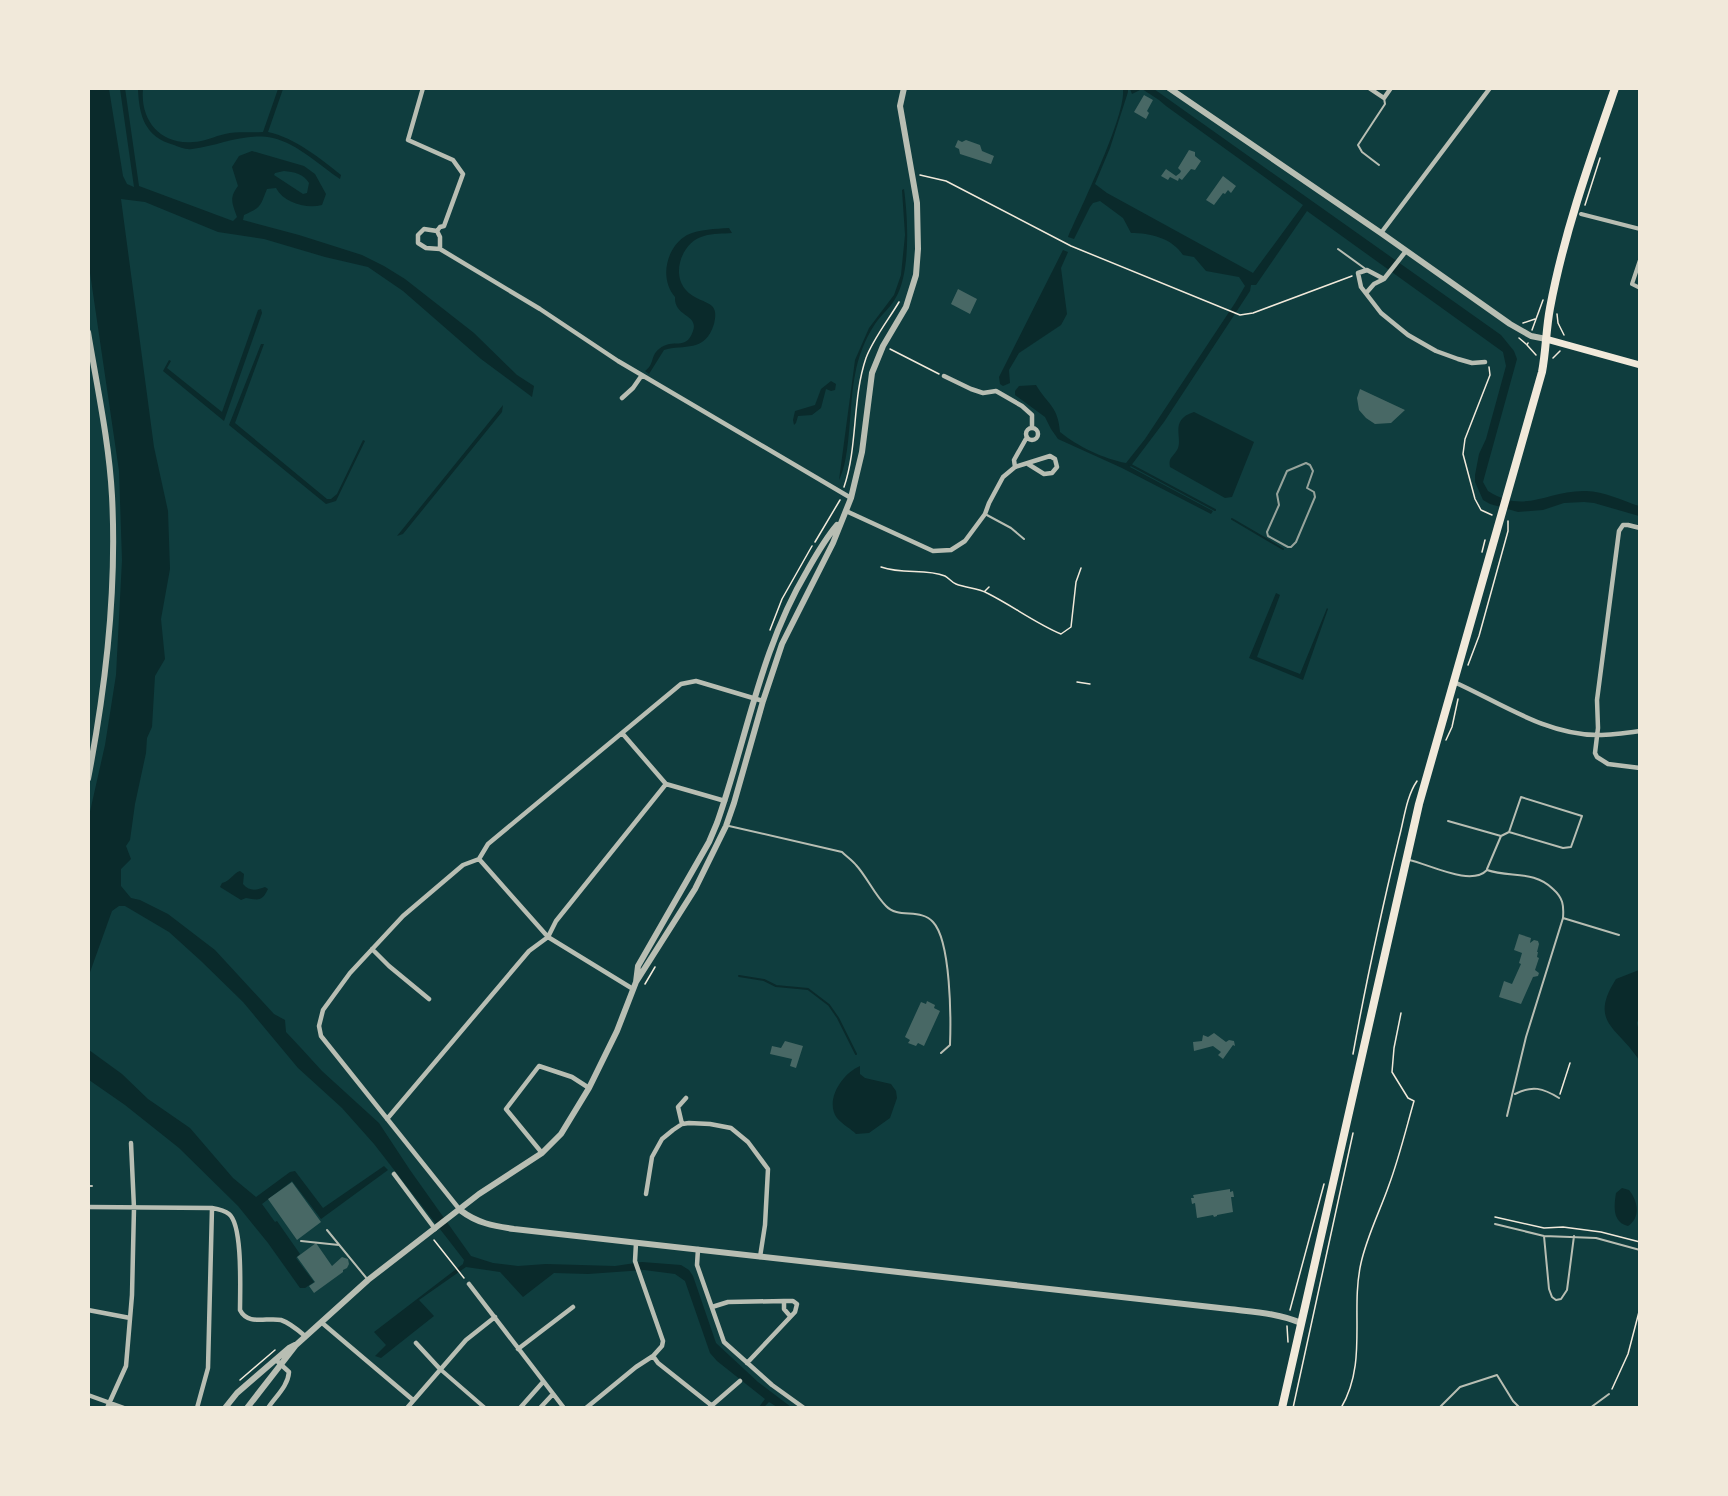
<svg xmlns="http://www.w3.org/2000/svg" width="1728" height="1496" font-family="'DM Sans',sans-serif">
	<rect width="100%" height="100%" fill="#0f3d3e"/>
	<path fill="#0a2a2b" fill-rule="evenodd" d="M125 88 139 186 233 221 237 217C232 203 229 198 238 186L232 167 239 156 252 151 304 166 315 174 326 194 322 205C306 209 284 203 276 188L267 189C260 206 262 207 244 215L243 220 299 235 362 255 384 266 405 279 474 333 517 375 534 386 532 397 481 359 403 291 368 267 325 257 264 239 218 232 145 202 121 199 154 447 168 511 170 569 161 619 165 659 155 676 152 727 147 738 146 753 135 804 130 840 126 846 131 859 121 869V886L131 898 140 900 168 914 215 950 274 1014 285 1020 286 1032 301 1048 322 1071 379 1123 410 1170 471 1256 493 1263 518 1266 546 1264 615 1266 642 1262 681 1265 689 1270 693 1276 716 1343 758 1382 791 1407H777L769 1402 764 1407H759L765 1399 717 1361 710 1353 685 1281 675 1274 644 1270 588 1274 554 1273 523 1297 500 1272 466 1267 419 1300 434 1316 381 1358 375 1356 386 1345 374 1332 455 1270 463 1264 464 1260 374 1144 342 1108 298 1068 243 1002 201 961 169 932 125 906H119L112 911 89 975V816L105 745 116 675 122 560 119 471 89 266 88 89H109L123 176 127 184 134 187 120 89ZM284 171C294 172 304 174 309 183L307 193 303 194 274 175 275 173Z
		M138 89H143C140 120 160 145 193 142 204 142 215 136 225 134 238 131 251 133 263 132L278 89H283L268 132C295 138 320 158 341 175L340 179C319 165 298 144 273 138 245 132 219 146 192 149 185 150 180 147 174 145 145 137 139 116 138 89Z
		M1123 89H1128V92L1110 148 1095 184 1107 193 1253 273 1303 205 1166 106 1159 100 1142 89 1132 94 1130 89H1154L1501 335 1514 351 1517 359 1483 482 1488 491C1526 515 1547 490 1586 491 1604 491 1623 501 1639 506V516L1594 503 1584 502 1564 503 1543 510 1518 512 1490 504 1483 500 1475 482V475L1479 454 1486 439 1506 366 1503 352 1307 211 1256 285H1251L1250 291 1164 422 1130 467 1213 511 1211 514 1122 468 1058 439 1051 429 1045 417 1015 395V391L1019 386 1036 385C1048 405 1058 406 1060 432 1077 446 1104 459 1126 463L1145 439 1235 303 1245 286 1239 277 1206 271 1194 257 1183 255C1172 238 1150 233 1131 233L1123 218 1100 201 1093 203 1090 207 1074 239 1068 237C1081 207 1126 116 1123 89Z
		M904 189C908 218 911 274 895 299 890 308 881 315 875 324 865 339 858 357 855 375 849 403 851 458 839 480L855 360 869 328 894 295 901 275 905 235 902 190Z
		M729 228 732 233C723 234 713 233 704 236 683 241 671 272 685 289 693 299 707 301 712 306 717 311 715 319 714 324 705 353 684 344 664 350L649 374 645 371C655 364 650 356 659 349 673 337 686 352 693 331 699 314 674 317 675 297 659 279 666 247 687 235 700 229 715 229 729 228Z
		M1063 250 1068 252 1061 268 1067 314 1061 325 1019 353 1009 370 1010 383 1003 386 1000 384 999 377Z
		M261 309 262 313 224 421 163 371 169 360 171 361 167 368 222 412 258 310Z
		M261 344H264L235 423 327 499H331L337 494 363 440 365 441 336 501 326 504 229 425Z
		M831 381 836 384 835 390 831 391 826 389 821 408 812 415 798 416 796 423 794 425 793 420 795 411 815 405 821 389Z
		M503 405 502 412 403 534 397 536Z
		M1194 412 1254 442 1232 497 1225 498 1170 467C1168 458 1173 457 1177 450 1184 439 1168 420 1194 412Z
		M1276 593 1280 595 1257 657 1300 674 1327 608 1328 609 1303 680 1249 658Z
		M240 871 244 874 243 884C250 892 257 890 265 887L268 889C262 902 258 900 246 898L241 900 220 887 222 883C231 881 233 873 240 871Z
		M1639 970 1640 1014 1637 1023 1639 1032V1060C1618 1027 1588 1023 1616 979Z
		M89 1050 122 1074 148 1099 190 1128 233 1178 256 1197 290 1172 295 1171 323 1208 384 1166 388 1170 321 1219 292 1181 262 1204 275 1222 277 1221 300 1254 296 1258 314 1282 305 1288H300L268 1243 238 1206 179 1148 125 1105 89 1080Z
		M860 1066V1074L865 1078 891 1084 896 1091 897 1098 890 1118 869 1133 856 1134C851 1129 842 1124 837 1118 824 1100 843 1073 860 1066Z
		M1622 1188 1629 1190C1638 1201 1641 1217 1628 1226 1612 1222 1614 1206 1616 1193Z"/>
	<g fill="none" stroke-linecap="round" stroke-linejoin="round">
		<path stroke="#0a2a2b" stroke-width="2" d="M1129 464 1215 510
			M1232 519 1283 549
			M739 976 764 980 776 986 808 989 829 1005 838 1018 856 1054"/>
	</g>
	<path fill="#486865" d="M1144 95 1153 100 1147 111 1149 113 1146 119 1134 112Z
		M958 140 962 142 966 140 980 145 982 151 994 156 991 164 960 154 959 149 955 147Z
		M1189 150 1195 152V156L1201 161 1195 170 1191 169 1182 180 1179 178 1178 181 1170 177 1168 180 1161 176 1166 169 1176 176 1180 173 1181 171 1178 168Z
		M1223 176 1236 186 1231 193 1228 190 1225 194 1223 193 1214 205 1206 200Z
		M958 289 977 299 970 314 951 304Z
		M1360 389 1405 410 1391 423 1375 424 1366 418 1359 410 1357 398Z
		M1519 934 1531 938 1530 943 1534 940 1538 941 1539 944 1537 952H1538L1537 957 1539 958 1535 970 1539 973 1538 976 1533 977 1521 1004 1499 997 1504 981 1512 984 1521 964 1519 963 1522 953 1514 950Z
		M927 1001 935 1005 934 1008 940 1011 924 1046 918 1043 916 1046 908 1043 910 1040 905 1037 921 1002 926 1004Z
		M1214 1033 1226 1042 1229 1040 1234 1041 1235 1046 1233 1045 1223 1059 1218 1055 1221 1052 1213 1046 1194 1051 1193 1042 1202 1041 1203 1035 1208 1037Z
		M785 1041 803 1046 796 1068 790 1066 792 1059 770 1054 772 1046 781 1048Z
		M292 1182 321 1222 297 1240 268 1199Z
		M1230 1189V1192L1233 1191 1234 1197H1231L1233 1212 1217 1215V1216L1214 1217 1213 1215 1197 1218 1195 1203 1192 1204 1191 1198H1194L1193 1195Z
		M316 1243 332 1266 342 1257 348 1259 349 1264 347 1268 343 1270V1272L314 1293 309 1286 315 1282 297 1257Z"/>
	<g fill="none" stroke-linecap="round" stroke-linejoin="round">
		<path stroke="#f1e9da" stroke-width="1.5" d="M920 175 946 181 1071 246 1240 315 1253 313 1352 276
			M1585 205 1600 158
			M1557 314 1558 323 1564 335
			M1523 323 1535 319
			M1532 330 1543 300
			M1519 338 1526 344
			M1528 343 1527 345 1536 355
			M890 349 939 374
			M1553 358 1560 351
			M1489 367 1490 375 1465 439 1463 454 1475 499 1481 510 1492 515
			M844 487C858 446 852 399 866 358 873 339 889 319 899 302
			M815 542 840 500
			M1482 552 1485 540
			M881 567C904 575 925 568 945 576 949 578 951 582 956 584 966 588 978 588 987 593 1013 606 1035 623 1061 634L1071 627 1076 582 1081 568
			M985 591 989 587
			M770 630 782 599 812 546
			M1468 665 1479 636 1508 531V521
			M1077 682 1090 684
			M1446 740 1452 727 1458 699
			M645 984 655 967
			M1353 1054C1366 982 1382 909 1399 838 1404 820 1406 797 1417 781
			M1560 1094 1570 1063
			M1495 1217 1544 1228 1563 1227 1601 1232 1640 1242
			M434 1240 464 1278
			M1290 1310 1324 1184
			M1287 1326 1288 1342
			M240 1380 275 1350
			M1612 1389 1628 1354 1640 1308
			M1293 1408 1353 1133
			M1341 1408C1368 1362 1350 1312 1361 1263 1367 1236 1380 1211 1389 1185 1399 1158 1406 1129 1414 1101L1408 1098 1392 1072 1394 1048 1401 1013"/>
		<path stroke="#b8beb3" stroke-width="2" d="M1379 165 1362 152 1358 145 1385 104 1384 98
			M1338 249 1367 270
			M985 514 1011 528 1024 539
			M1448 821 1501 836
			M729 826 842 852C846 856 852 860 856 865 867 877 874 894 886 906 898 919 921 908 933 922 951 941 951 1019 950 1045L941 1053
			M1409 860C1429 864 1471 887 1487 870 1510 878 1534 870 1553 889 1563 898 1564 905 1563 918L1526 1037 1507 1116
			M1487 869 1501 836 1509 832 1521 797 1582 816 1571 847 1563 848 1509 832
			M1563 918 1619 935
			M1515 1094C1532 1085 1543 1088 1559 1098
			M88 1186H92
			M1495 1224 1544 1236 1596 1238 1640 1250
			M327 1230 368 1280
			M1544 1236 1549 1289 1552 1297 1556 1300 1561 1299 1567 1290 1574 1236
			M301 1241 339 1245
			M1439 1408 1460 1387 1497 1375 1513 1401 1520 1408
			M1590 1408 1609 1394"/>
		<path stroke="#b8beb3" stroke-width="4" d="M1581 214 1640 229
			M1640 260 1632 284 1640 288
			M440 1369 485 1408"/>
		<path stroke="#b8beb3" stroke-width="4.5" d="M423 88 408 140 453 160 463 174 444 226 440 227 437 231 440 237V249L540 309 618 361 851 498
			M1369 88 1384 98 1391 88
			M437 231 424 229 418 235V243L426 248 440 249
			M1381 233 1490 88
			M1384 279 1367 270 1358 273 1361 287 1381 313 1408 335 1436 351 1458 359 1472 363 1485 362
			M1367 292 1374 284 1384 279 1406 251
			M944 376 971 389 983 393 996 391 1022 406 1032 415V428
			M622 398 633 388 642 375
			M1026 434a6 6 0 1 1 12 0a6 6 0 1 1-12 0Z
			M1015 467 1014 460 1027 437
			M846 511 933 551 951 550 965 541 985 514 989 503 1003 477 1015 467 1050 456 1055 459 1057 467 1052 473 1044 474 1028 464
			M1640 528 1628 525H1623L1619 531 1597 700 1598 728 1595 753 1597 757 1608 764 1640 768
			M1454 682C1499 702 1546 735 1598 735 1612 735 1626 733 1640 731
			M622 733 666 784 725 801
			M479 859 548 937 633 989
			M372 949 389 966 429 999
			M387 1119 529 951 548 937 556 921 666 784
			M682 1124 678 1107 686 1098
			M542 1153 506 1109 539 1066 572 1077 589 1088
			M394 1174 435 1229
			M646 1194 652 1157 662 1139 673 1130 682 1124 689 1123 710 1124 731 1128 748 1142 768 1169 765 1225 760 1257
			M88 1207 212 1208C218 1209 224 1210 229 1214 243 1225 240 1291 240 1310 248 1326 267 1317 281 1320 290 1323 298 1330 305 1336
			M460 1210 321 1036 319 1026 323 1010 350 973 403 916 463 865 479 859 488 844 681 684 696 681 763 701
			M698 1249 697 1265 724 1342 772 1385 804 1408
			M469 1284 564 1408
			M784 1301V1309L790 1316
			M712 1307 728 1302 784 1301H793L797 1304 795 1312 747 1363
			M88 1310 130 1318
			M321 1322 413 1400
			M416 1343 440 1369
			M518 1349 573 1307
			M653 1356 658 1363 711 1405
			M88 1395 124 1408
			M710 1407 740 1381
			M107 1408 126 1366 132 1295 134 1208 131 1143
			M197 1408 208 1368 212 1208
			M268 1408C276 1396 288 1386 289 1372L276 1360
			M407 1408 466 1340 495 1317
			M520 1408 543 1382
			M540 1408 553 1394
			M586 1408 636 1367 653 1356 662 1346 663 1341 635 1261 636 1243"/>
		<path stroke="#b8beb3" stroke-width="6" d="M1169 88 1381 233 1510 324 1531 336 1546 339
			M88 332C97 387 109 441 112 496 117 591 106 686 88 779
			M636 982 638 966 709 842 717 823C747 738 760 650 807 571 816 555 825 539 837 525
			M460 1210C477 1223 493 1226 514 1229L1229 1309C1254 1312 1278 1313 1301 1323
			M225 1408 237 1393 289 1348 295 1345
			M247 1408 296 1345 368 1280 479 1194 542 1153 561 1134 589 1088 617 1031 636 982 695 889 726 826 734 803 763 701 782 644 833 543 851 498 862 452 872 373 883 346 906 307 916 275 918 249 917 203 900 106 904 88"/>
		<path stroke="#f1e9da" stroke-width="7" d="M1546 339 1640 365"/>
		<path stroke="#f1e9da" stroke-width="8" d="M1282 1408 1419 804 1542 372C1546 351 1546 329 1550 308 1564 233 1590 160 1615 88"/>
		<path stroke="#97a49c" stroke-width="2" d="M1306 463 1310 465 1313 471 1307 488 1314 492 1315 497 1296 542 1291 547H1288L1268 536 1267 532 1279 505 1277 494 1287 471Z"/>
	</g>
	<rect width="1728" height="1496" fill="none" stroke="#f1e9da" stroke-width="180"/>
</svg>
